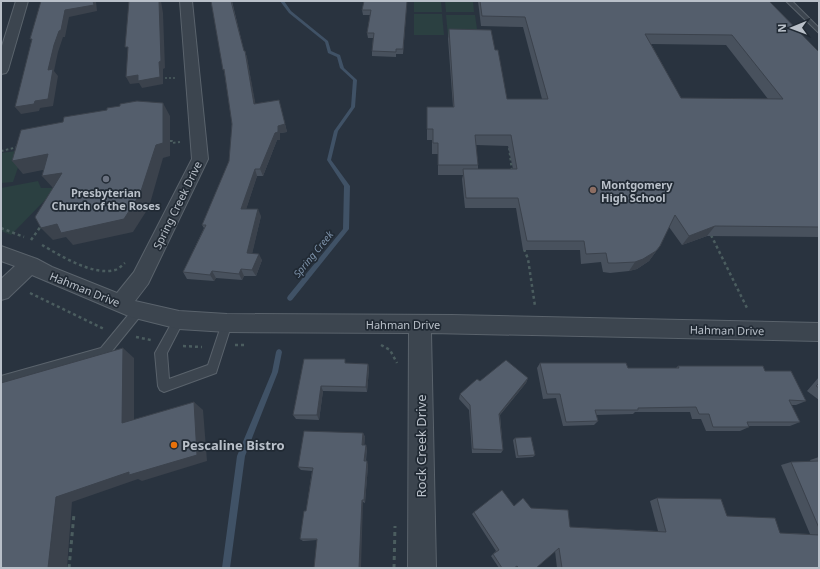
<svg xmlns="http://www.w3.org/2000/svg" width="820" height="569" font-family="'Noto Sans',sans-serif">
	<rect width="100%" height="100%" fill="#29333f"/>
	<path fill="#2b4041" d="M414 1H441L442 12H414Z
		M445 1H473L474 12H446Z
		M414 14H442L444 35H414Z
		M446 15H475L478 36H448Z
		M24 150 13 182 1 183V153Z
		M38 181 41 188H52L54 199 45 200 11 235 1 231V188Z"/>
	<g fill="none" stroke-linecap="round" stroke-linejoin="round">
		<path fill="#405266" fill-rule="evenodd" d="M280 1H284L291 11 328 41 331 51 340 55 344 68 357 80 355 107 338 131 331 160 350 186 349 229 292 300 290 301 288 300 287 298 288 296 343 229 344 186 327 160 334 131 351 107 353 80 340 68 337 57 328 53 325 42 289 13Z
			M279 349 281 350 282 352 278 372 245 456 230 568H222L237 456 272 372 276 352 277 350Z"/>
		<defs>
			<path id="service" d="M786 1H792L819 28V33Z
				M138 307 142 308 143 311 142 314 108 356 1 386V376L101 348 134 308Z
				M179 315 183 317 184 320 167 353 169 379 208 365 223 320 227 318 231 320 232 323 216 373 164 392 160 390 158 386 155 353 175 317Z"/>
			<path id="minor" d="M16 1H28L8 70 6 73 1 74V49Z
				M180 1H192L208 159 148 284 135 301 179 311 227 314 452 315 819 323V341L431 333 436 568H408L409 333 227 332 179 329 131 317 32 275 8 298 1 300V279L15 266 1 261V246L37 259 52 267 117 293 134 272 192 159Z"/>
		</defs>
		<use href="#service" stroke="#5a636c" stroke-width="2"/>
		<use href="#minor" stroke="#5a636c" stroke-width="2"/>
		<path stroke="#4b5d5f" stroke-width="1.5" stroke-dasharray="2 2" stroke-linecap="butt" d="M165 78H176"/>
		<path stroke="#4b5d5f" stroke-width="2" stroke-dasharray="2.5 2.5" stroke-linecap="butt" d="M170 141H172V143L180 142
			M509 148 512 171
			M1 151 18 147"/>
		<path stroke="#4b5d5f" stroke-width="2.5" stroke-dasharray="3 3" stroke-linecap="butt" d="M1 228 24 237
			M711 235 748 310
			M31 240 41 226
			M42 245C61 256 93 276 115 270 119 269 122 265 125 263
			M524 249 528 259 535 306
			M30 293 104 329
			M136 337 151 340
			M235 345H246
			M381 345 390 350 397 363
			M183 346 202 347"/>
		<path stroke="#4b5d5f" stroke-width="3" stroke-dasharray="4 4" stroke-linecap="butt" d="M69 568 74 514
			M394 568 395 526"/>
		<use href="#service" fill="#3c454f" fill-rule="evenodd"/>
		<use href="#minor" fill="#3c454f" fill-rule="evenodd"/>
	</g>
	<path fill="#48515d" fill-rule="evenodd" d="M211 1H232L244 51H245L247 58 255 104 279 100 287 132 280 133V140H277L263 176H257L246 209 261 216 252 253 262 260 256 276H244L242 280 216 278 214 281 187 279 183 272 204 228 202 225 229 161 232 124 225 77Z
		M407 1 403 54H396V57L372 56V51L373 38H368L367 33 370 15H363L362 10Z
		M478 1H769L818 51H819V237L707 236 682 245 669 227 660 246 649 261 637 269 629 271 610 273 603 272 601 262 581 264 580 250H523L516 208H465L462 179 463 175H438V154H432V140H427V107H453L448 39 449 29 495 50 507 99H542L523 27 481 26ZM651 44 726 45 768 99 681 98ZM476 145 508 146 513 169H478V165Z
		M304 359 346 363 368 364 369 369 367 392 323 391 319 420 296 419 293 415Z
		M540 363 628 368H676L678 366 765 371 806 401 796 405H791L800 422 790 426H748L749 427 740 431H706L701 419H692L690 412H635L633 414 596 415 598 421 594 425 563 426 556 398 543 399 537 368Z
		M819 377V400L807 391Z
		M528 378 526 383 500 415 503 450 501 453H472L469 410 459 399 460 394 480 381Z
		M363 433 365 437 364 445 367 448 366 461 368 465 365 503 363 502 317 540 303 541 300 539 306 511 312 471 301 470 298 467Z
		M515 438 535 455 533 457 516 458 513 440Z
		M819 457V568H557L555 551 536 568H499L491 556 496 551 472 514 474 512 514 506 531 508 570 527 658 531 650 501 657 498 727 516 780 533 810 534 781 465 791 462H811L810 460Z"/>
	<path fill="#3b424c" d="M93 1H96L97 11 69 17 65 37H63L58 52 54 71 58 76 53 106 40 108 39 111 21 114 15 107 35 101 48 70 54 45 65 10Z
		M159 1H161L163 13 165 68 163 69V84L142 88 139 83 130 84 126 77Z
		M407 1 403 54V49Z
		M245 51 247 58 257 112 254 104Z
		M163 103 170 116V156L163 158 149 207 133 232 73 245 66 237 53 240 41 228Z
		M285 124 287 132 280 133V140H277L263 176 260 169 278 126Z
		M48 154 58 167 23 174 12 161Z
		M255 169 257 176 244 216 241 209Z
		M62 173 53 188 42 176Z
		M258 209 261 216 251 259 247 253Z
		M715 226 707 236 682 245 689 236Z
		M660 246 649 261 637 269 629 271 635 262Z
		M259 254 262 260 256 276 252 270Z
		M241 269 244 276 242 280 239 274Z
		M212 271 216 278 214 281 210 275Z
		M123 348 134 358V431L122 423Z
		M368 364 369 369 367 392 366 387Z
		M528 378 526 383 497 418 499 414Z
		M321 386 323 391 319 420 317 415Z
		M194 402 203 410 207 461 142 481 138 479 72 502 67 568H48L56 497Z
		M363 433 365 437 364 449 362 445Z
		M366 445 367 448 365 464 364 461Z
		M367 461 368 465 365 503 364 500Z
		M362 500 363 502 361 568H359Z"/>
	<path fill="#545e6c" stroke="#3b424c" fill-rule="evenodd" d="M41 1H93L94 5 65 10 61 30 59 31 54 45 48 70 53 69 48 99 35 101 34 104 15 107 32 39H30Z
		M129 1H159L161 61 159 62 160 77 138 81V75L126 77 128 47H125Z
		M211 1H231L244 51H245L254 104 279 100 285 124 278 126V132L275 133 260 169H255L241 209H258L247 253 259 254 252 270 241 269 239 274 212 271 210 275 183 272 206 225H202L229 161 232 124 224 69 223 70Z
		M364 1H407L403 49H396V52L372 51 374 33H367L371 10H362Z
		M480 1H769L818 51H819V227L715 226 689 236 675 215 660 246 656 251 643 259 635 262 616 263H608L606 253 586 254 584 241H527L518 198H466L463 169H517L511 135H475L478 165H438V143H433V129H427V107H454L449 29 491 30 495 50H498L507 99H548L525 17 482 16ZM645 34 732 35 783 99 681 98Z
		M137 101 163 103V143L156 145 140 194 124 219 61 233 57 224 41 228 35 217 62 173 42 176 48 154 12 161 21 130 63 122 64 117 107 110V108L120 106V104Z
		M123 348 122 423 194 402 197 455 129 475V472L56 497 48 568H1V383Z
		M304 359H345V363L368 364 366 387 321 386 317 415H293Z
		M506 360 528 378 499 414 503 450 473 449 470 405 460 394 477 379 480 381Z
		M540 363H626L628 368H679L678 366H763L765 371H791L806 401 789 400 800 422H747L749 427H713L709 414H699L696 407 638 408V410H595L598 421 566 422 560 394H547Z
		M819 383V388L816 386Z
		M304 431 363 433 362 445H366L364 461H367L364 500H362L359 568H314L317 539H300L304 511H306L313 468 298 467Z
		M531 437 535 455 518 456 515 438Z
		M819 461V528L791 462Z
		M502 490 514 506 523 498 531 508 568 510 570 527 666 532 657 498 721 499 727 516 775 518 780 533 819 535V568H562L559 548 536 568H519L517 566 514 568H502L493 554 499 550 474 512Z"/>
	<circle fill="#6b7280" stroke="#212a34" stroke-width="1.5" cx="106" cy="179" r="4"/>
	<circle fill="#8d6e63" stroke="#212a34" stroke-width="1.5" cx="593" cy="190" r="4"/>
	<circle fill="#e8710a" stroke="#212a34" stroke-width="1.5" cx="174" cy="445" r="4"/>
	<g text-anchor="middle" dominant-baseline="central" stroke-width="3.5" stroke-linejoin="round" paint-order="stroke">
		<g font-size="10" font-style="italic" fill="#7d92a9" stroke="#212a34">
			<text transform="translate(313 254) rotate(-51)">Spring Creek</text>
		</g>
		<g font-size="11" font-weight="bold" fill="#b9c0c9" stroke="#212a34" text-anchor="start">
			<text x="601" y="184">Montgomery<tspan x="601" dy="13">High School</tspan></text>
			<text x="106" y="192" text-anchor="middle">Presbyterian<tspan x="106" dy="13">Church of the Roses</tspan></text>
		</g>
		<g font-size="11" fill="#b9c0c9" stroke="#212a34">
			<text transform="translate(177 205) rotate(-64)">Spring Creek Drive</text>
			<text transform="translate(85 289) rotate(22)">Hahman Drive</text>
			<text x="403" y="324">Hahman Drive</text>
			<text transform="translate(727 330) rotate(1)">Hahman Drive</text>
		</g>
		<g font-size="13" font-weight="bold" fill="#b9c0c9" stroke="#212a34" text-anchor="start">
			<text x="182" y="445">Pescaline Bistro</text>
		</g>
		<g font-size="13" fill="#b9c0c9" stroke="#212a34">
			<text transform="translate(421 446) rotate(-90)">Rock Creek Drive</text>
		</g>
	</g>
	<rect width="820" height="569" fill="none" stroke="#b9c0c9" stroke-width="4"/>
	<g transform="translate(792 28) rotate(269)" stroke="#212a34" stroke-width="3" paint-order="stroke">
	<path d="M0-3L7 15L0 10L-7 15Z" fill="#b9c0c9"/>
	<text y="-6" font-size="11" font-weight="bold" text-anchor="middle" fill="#b9c0c9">N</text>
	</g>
</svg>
